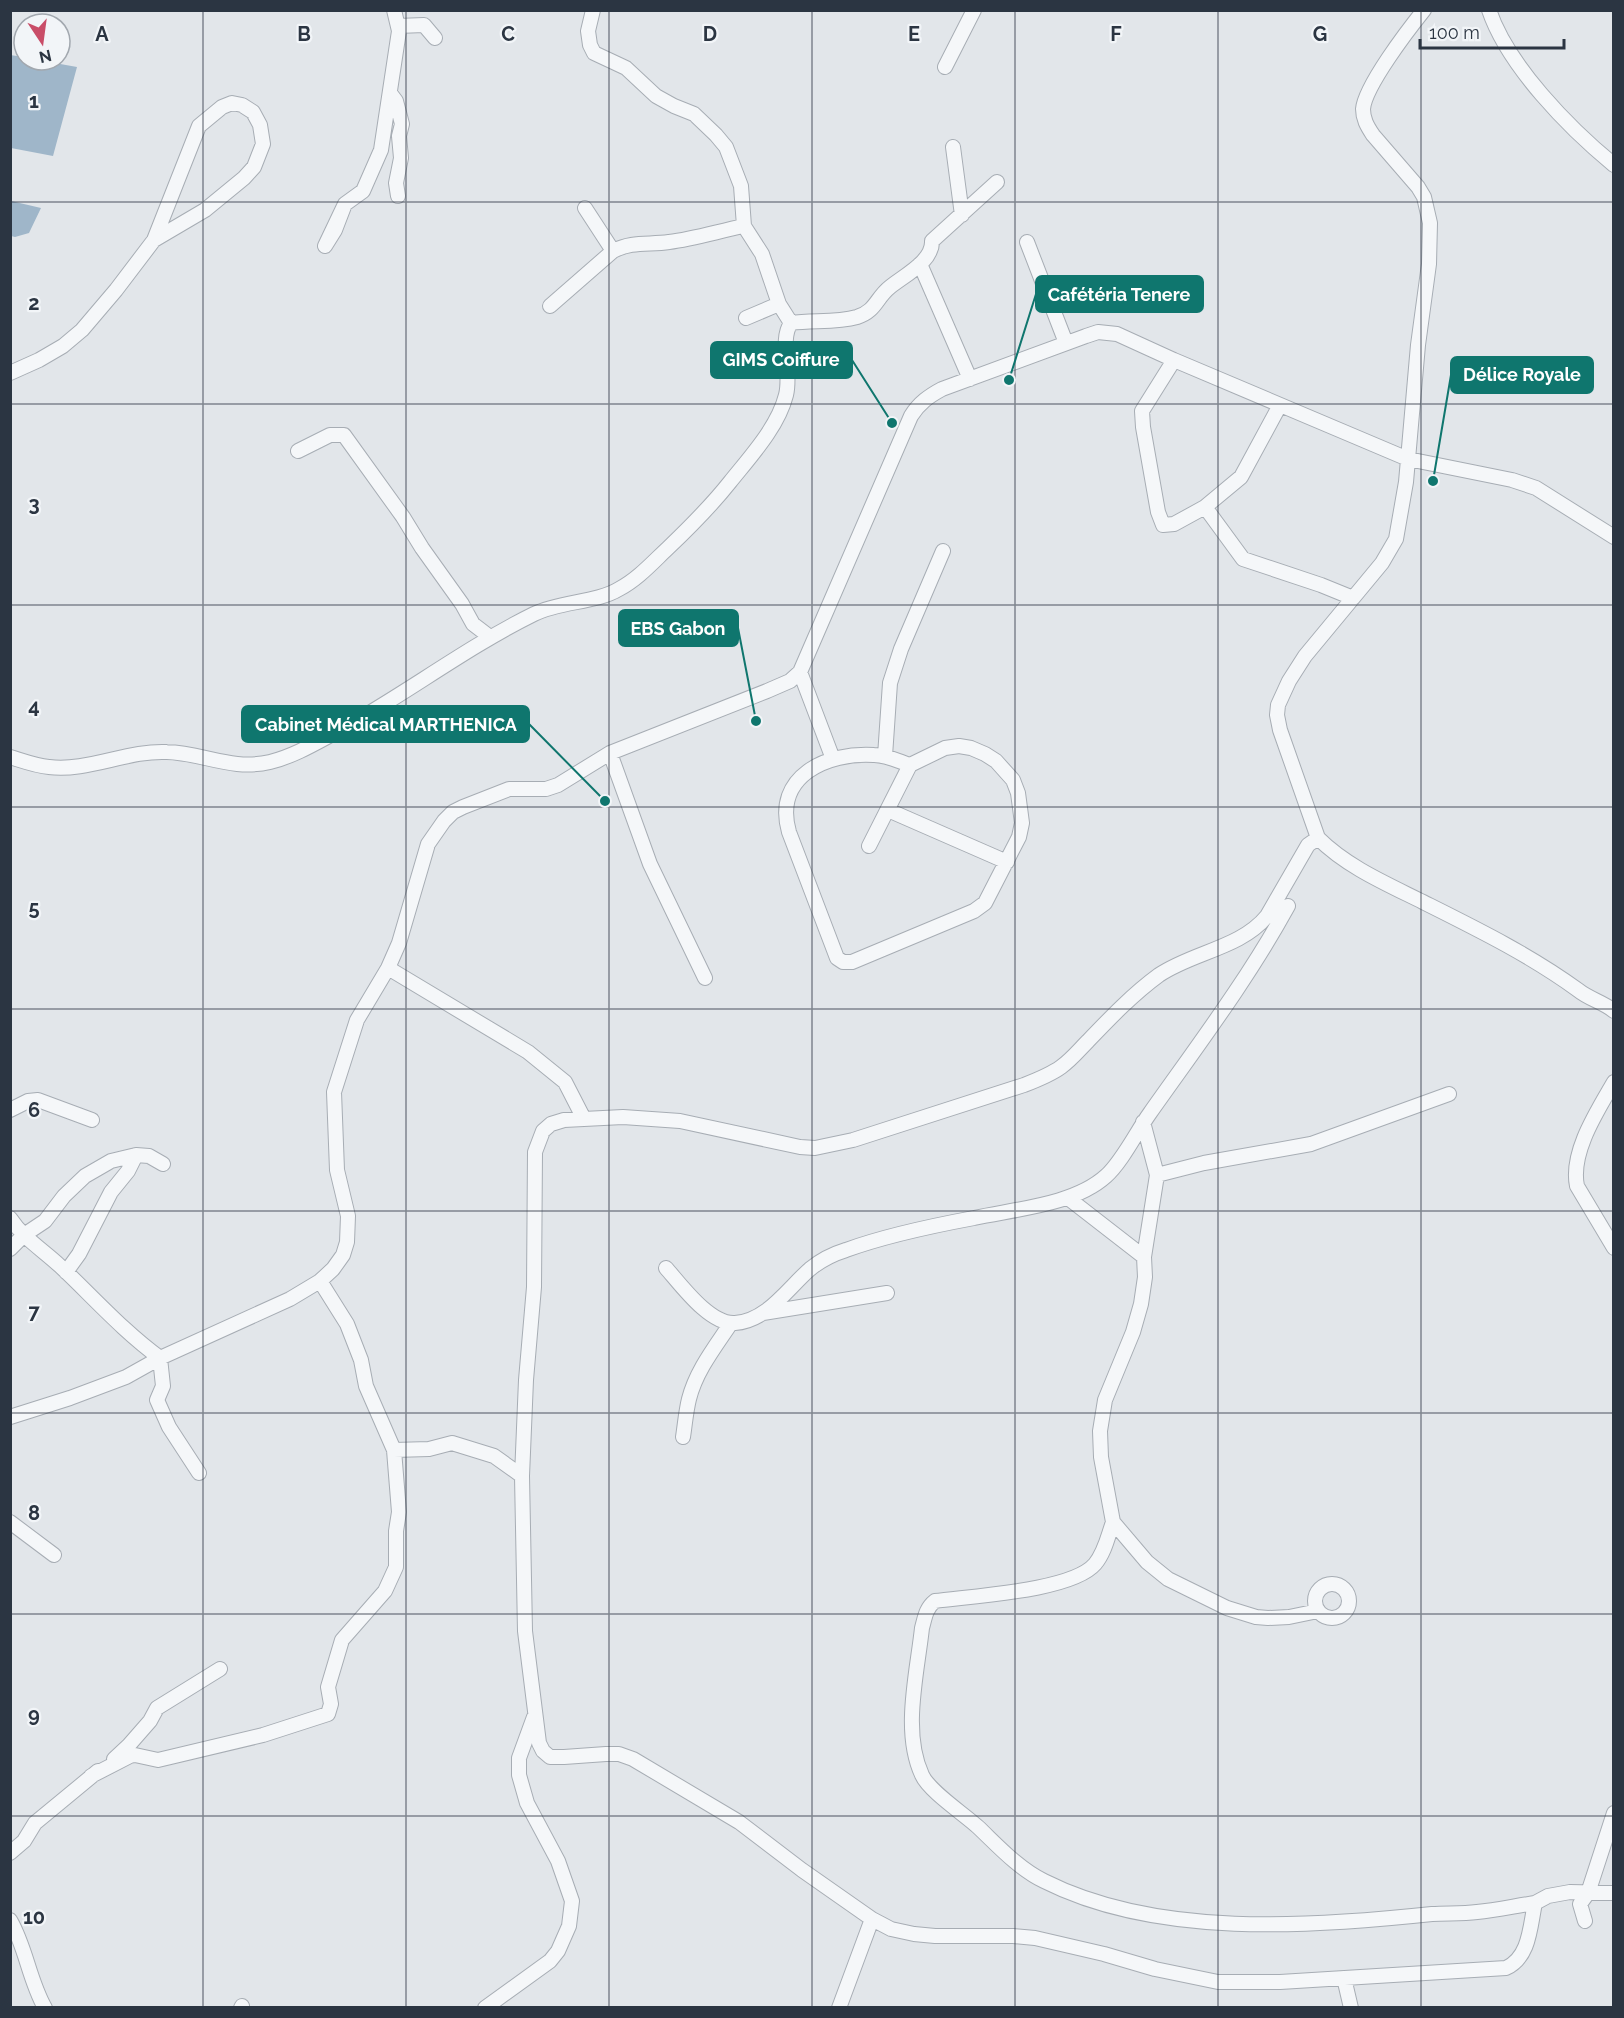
<svg xmlns="http://www.w3.org/2000/svg" width="1624" height="2018" font-family="Raleway,sans-serif">
	<rect width="100%" height="100%" fill="#e2e6ea"/>
	<path fill="#9fb6c9" d="M10 55 24 57V60H38L77 67 53 156 11 148Z
		M11 201 41 208 29 233 15 237 11 236Z"/>
	<g fill="none" stroke-linecap="round" stroke-linejoin="round">
		<defs>
			<path id="minor" d="M593 10 588 31 590 45 594 53 626 68 656 96 674 106 694 114 716 135 726 147 741 186 744 226 762 254 779 304 791 323
				M1424 10C1408 30 1365 86 1363 109 1363 119 1367 126 1373 135L1418 187 1424 197 1430 223 1429 264 1418 345 1406 482 1396 539 1382 563 1305 656 1289 681 1278 705 1277 715 1280 730 1318 838C1347 867 1387 884 1423 902 1477 929 1530 955 1578 990 1589 999 1603 1002 1614 1011
				M1489 10C1508 66 1569 128 1614 165
				M398 26 424 25 435 38
				M945 67 974 10
				M390 93 396 101 402 124 399 136 401 158 396 183 398 196
				M953 147 962 215
				M345 204 335 230 325 246 345 204 363 191 381 150 399 31 394 10
				M585 208 613 251
				M1027 242 1066 343
				M920 264 970 379
				M550 306 613 251C632 241 649 245 669 242 694 239 719 231 744 226
				M746 318 779 304
				M1174 360 1142 411 1143 427 1158 512 1163 525 1174 524 1205 507 1241 477 1280 405
				M10 373 39 360 63 346 82 330 116 290 154 240 199 126 222 107 232 103 242 105 253 112 260 125 263 144 254 167 244 178 205 210 154 240
				M298 451 330 435H344L403 517 422 548 462 604 473 624 490 637
				M1205 507 1243 559 1321 585 1353 598
				M800 672 833 759
				M610 753 650 864 705 978
				M885 756 890 683 901 649 943 551
				M10 757C23 761 36 766 49 767 87 772 128 750 167 752 203 753 232 771 270 762 295 756 319 741 342 729 407 693 467 647 534 614 560 601 596 603 619 589 638 579 653 562 668 548 690 527 711 506 730 482 750 457 778 427 786 395 792 372 779 340 791 323 813 320 836 323 857 317 876 311 876 298 890 287 905 275 933 261 932 241L997 182
				M888 810 1007 862
				M1318 838 1308 845 1267 916C1241 948 1193 952 1159 975 1133 994 1110 1018 1088 1041 1079 1050 1072 1059 1061 1067 1050 1075 1037 1080 1024 1085L853 1140 815 1148 800 1147 680 1121 623 1117 564 1120 551 1124 543 1131 535 1152 534 1287 526 1380 522 1476 525 1631 539 1743 543 1751 550 1757H564L606 1754H619L633 1759 739 1822 802 1870 872 1919 891 1929 914 1934 935 1936H1013L1035 1938 1104 1954 1155 1969 1218 1982H1280L1506 1968C1530 1957 1530 1926 1535 1903L1548 1896 1570 1892 1614 1893
				M869 846 910 765 945 748 959 746 971 748 985 754 996 761 1013 780 1018 793 1022 823 1019 837 985 903 974 911 852 962H843L837 958 789 832C773 776 827 752 874 755 886 755 898 761 910 765
				M388 968 528 1052 565 1082 584 1119
				M1614 1082C1598 1110 1570 1152 1577 1186L1614 1248
				M10 1110 28 1101 38 1100 92 1120
				M1143 1122 1157 1175 1144 1257 1145 1277 1141 1304 1133 1332 1105 1400 1100 1431 1101 1457 1113 1522 1147 1562 1168 1579 1227 1608 1256 1617 1268 1618 1289 1617 1318 1611
				M1157 1175 1204 1163 1311 1144 1449 1094
				M1068 1198 1144 1257
				M10 1218C23 1238 43 1250 60 1266 93 1297 123 1331 160 1358L163 1386 157 1400 169 1427 199 1473
				M10 1249 24 1235 45 1221 64 1196 85 1176 111 1161 136 1155 149 1156 163 1164
				M666 1268C681 1285 710 1325 735 1323 767 1321 788 1288 810 1269 821 1260 833 1254 846 1250 887 1235 931 1226 974 1218 1015 1209 1074 1205 1106 1176 1122 1162 1137 1131 1150 1113 1198 1045 1248 979 1288 906
				M66 1272 79 1254 111 1192 128 1171 136 1155
				M763 1313 887 1293
				M10 1417 70 1398 126 1377 160 1358 290 1299 320 1281 333 1269 343 1255 347 1242 348 1216 337 1170 334 1092 357 1020 388 968 399 943 428 844 444 821 453 812 463 807 509 789H546L558 785 610 753 767 691 790 681 800 672 911 416C919 403 929 396 942 389L1086 336 1098 332 1117 334 1174 360 1408 459 1512 480 1536 488 1614 537
				M683 1437C685 1424 686 1411 689 1399 696 1371 715 1347 731 1323
				M394 1450 429 1449 452 1443 494 1456 522 1476
				M10 1522 54 1555
				M1113 1522C1108 1536 1105 1552 1095 1564 1072 1591 971 1596 935 1601 926 1608 925 1617 922 1628 917 1674 902 1732 922 1775 929 1791 964 1814 978 1827 998 1846 1019 1869 1044 1881 1157 1938 1310 1927 1432 1914 1447 1913 1462 1914 1477 1912 1496 1910 1515 1906 1535 1903
				M1315 1601a17 17 0 1 1 34 0a17 17 0 1 1-34 0Z
				M114 1759 129 1745 150 1721 157 1708 220 1669
				M91 1776 130 1756 135 1755 158 1760 263 1735 328 1714 331 1704 328 1687 342 1640 385 1591 396 1567V1531L399 1512 394 1450 366 1386 361 1360 347 1324 320 1281
				M10 1853 24 1841 35 1823 98 1771
				M10 1920C26 1947 29 1980 45 2008
				M1585 1921 1580 1904 1588 1893 1614 1813
				M1344 1978 1351 2008
				M241 2008 242 2006
				M485 2008 550 1961 558 1951 569 1926 572 1901 558 1861 527 1803 519 1775V1758L534 1717
				M839 2008 872 1919"/>
		</defs>
		<use href="#minor" stroke="#a7adb4" stroke-width="16"/>
		<use href="#minor" stroke="#f5f7f9" stroke-width="14"/>
	</g>
	<path fill="none" stroke="#2b3542" stroke-width="1.5" stroke-opacity="0.55" d="M203 10V2008M406 10V2008M609 10V2008M812 10V2008M1015 10V2008M1218 10V2008M1421 10V2008M10 202H1614M10 404H1614M10 605H1614M10 807H1614M10 1009H1614M10 1211H1614M10 1413H1614M10 1614H1614M10 1816H1614"/>
	<g font-size="20" text-anchor="middle" font-weight="bold" fill="#2b3542" stroke="#f2f5f8" stroke-width="4.5" stroke-linejoin="round" paint-order="stroke">
		<text x="102" y="41">A</text>
		<text x="304" y="41">B</text>
		<text x="508" y="41">C</text>
		<text x="710" y="41">D</text>
		<text x="914" y="41">E</text>
		<text x="1116" y="41">F</text>
		<text x="1320" y="41">G</text>
		<text x="34" y="108">1</text>
		<text x="34" y="310">2</text>
		<text x="34" y="511">3</text>
		<text x="34" y="713">4</text>
		<text x="34" y="915">5</text>
		<text x="34" y="1117">6</text>
		<text x="34" y="1319">7</text>
		<text x="34" y="1520">8</text>
		<text x="34" y="1722">9</text>
		<text x="34" y="1924">10</text>
	</g>
	<path fill="none" stroke="#0f766e" stroke-width="2" d="M1009 380L1036 294M892 423L852 360M1433 481L1451 375M756 721L738 628M605 801L529 724"/>
	<g fill="#0f766e" stroke="#f2f5f8" stroke-width="2">
		<circle cx="1009" cy="380" r="6"/>
		<circle cx="892" cy="423" r="6"/>
		<circle cx="1433" cy="481" r="6"/>
		<circle cx="756" cy="721" r="6"/>
		<circle cx="605" cy="801" r="6"/>
	</g>
	<g fill="#0f766e" stroke="#0f766e" stroke-width="2">
		<rect x="1036" y="276" width="167" height="36" rx="6"/>
		<rect x="711" y="342" width="141" height="36" rx="6"/>
		<rect x="1451" y="357" width="142" height="36" rx="6"/>
		<rect x="619" y="610" width="119" height="36" rx="6"/>
		<rect x="242" y="706" width="287" height="36" rx="6"/>
	</g>
	<g font-size="18" text-anchor="middle" font-weight="bold" fill="#fff">
		<text x="1119" y="301">Cafétéria Tenere</text>
		<text x="781" y="366">GIMS Coiffure</text>
		<text x="1522" y="381">Délice Royale</text>
		<text x="678" y="635">EBS Gabon</text>
		<text x="386" y="731">Cabinet Médical MARTHENICA</text>
	</g>
	<rect width="1624" height="2018" fill="none" stroke="#2b3542" stroke-width="24"/>
	<g transform="translate(42 42) rotate(167)"><circle r="28" fill="#f2f5f8" stroke="#a2a8af" stroke-width="1.5"/>
	<path d="M0-4.5L10 22L0 15L-10 22Z" fill="#c94d68"/>
	<text y="-9" font-size="16" font-weight="bold" text-anchor="middle" fill="#2b3542">N</text>
	</g>
	<path d="M1420 39v9h144v-9" fill="none" stroke="#2b3542" stroke-width="3"/>
	<text x="1429" y="39" font-size="18" fill="#2b3542" stroke="#f2f5f8" stroke-width="4.5" paint-order="stroke">100 m</text>
</svg>
